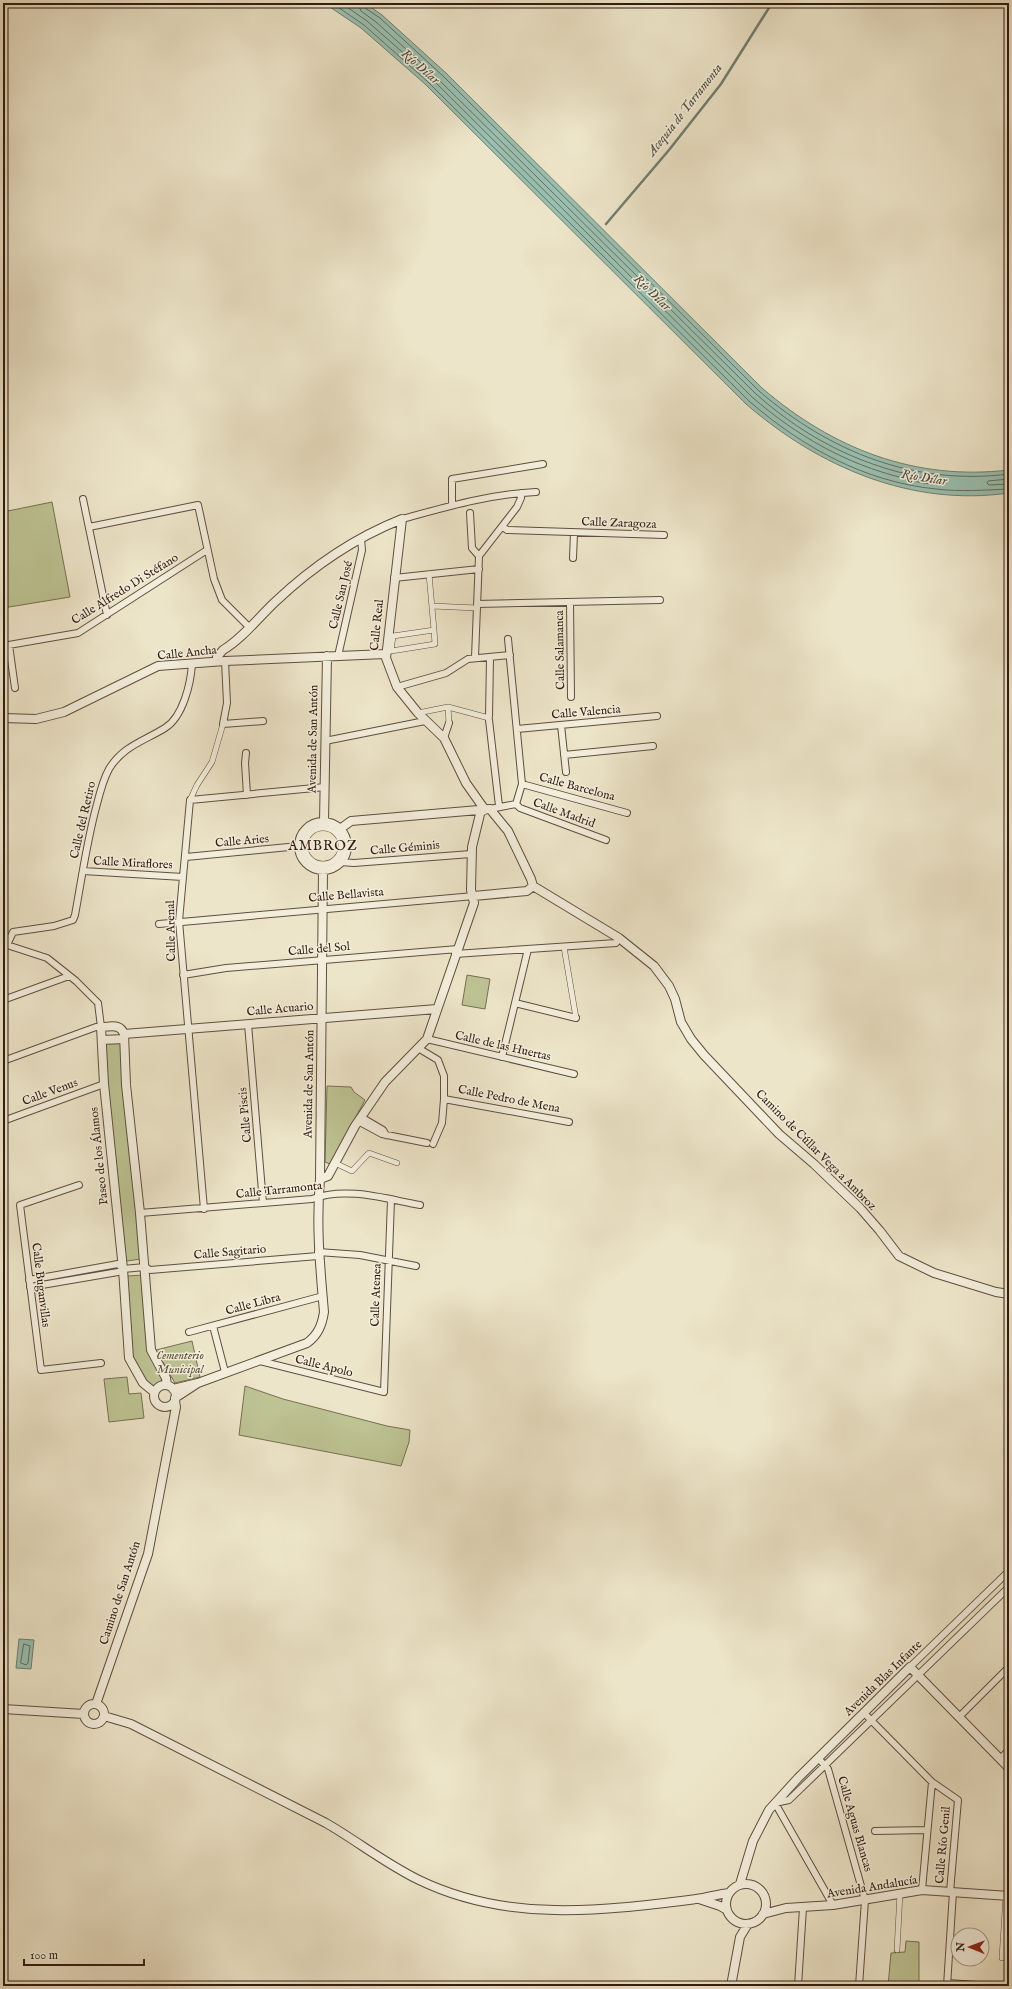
<svg xmlns="http://www.w3.org/2000/svg" width="1012" height="1989" font-family="'IM FELL English',serif">
	<rect width="100%" height="100%" fill="#ede5c9"/>
	<filter id="stains"><feTurbulence type="fractalNoise" baseFrequency=".005" numOctaves="4"/><feColorMatrix values="0 0 0 0 .2 0 0 0 0 .09 0 0 0 0 .02 0 0 0 .5 -.17"/></filter>
	<radialGradient id="worn" r=".72"><stop offset=".6" stop-color="#630" stop-opacity="0"/><stop offset="1" stop-color="#630" stop-opacity=".3"/></radialGradient>
	<path fill="#bdc393" stroke="#776f52" d="M52 502 70 597 3 608V512Z
		M467 975 490 979 485 1009 462 1005Z
		M106 1043H121L141 1259 127 1261 125 1259 107 1088Z
		M327 1086 351 1087 354 1092 365 1100 330 1164 325 1162Z
		M143 1275 149 1352 162 1375 161 1382 152 1387 146 1382 132 1356 126 1279 128 1276Z
		M192 1341 200 1377 175 1383 156 1350Z
		M127 1377 129 1394 141 1393 144 1418 109 1422 104 1379Z
		M245 1386 283 1399 387 1426 410 1430 409 1442 401 1466 239 1435Z
		M906 1941 919 1942V1986H888L891 1953 905 1952Z"/>
	<path fill="#9ac0b1" stroke="#707e71" d="M324 3H365L382 15 446 73 762 388C833 449 915 481 1009 470V493C911 507 819 467 746 404L425 84 361 28Z
		M19 1639 34 1640 31 1669 16 1668Z"/>
	<g fill="none" stroke-linecap="round" stroke-linejoin="round">
		<path stroke="#666e60" stroke-width="1" d="M332 3 364 25 427 81 749 401C802 447 865 482 936 489 960 492 985 490 1009 489
			M341 3 367 21 425 72H428V69L376 22 361 11 358 3
			M363 3 365 8 380 18 443 76 759 391C830 452 914 486 1009 474
			M435 76 756 394C809 441 865 468 935 480L936 483C927 485 913 481 903 478 846 464 797 436 752 397L433 80V77Z
			M1009 479 988 481 987 483 989 485 1009 484
			M24 1644 30 1646 28 1663 26 1665 21 1663Z"/>
		<path stroke="#707e71" stroke-width="2.5" d="M606 224 669 150 721 84 772 3"/>
		<defs>
			<path id="pedestrian" d="M429 574 434 630
				M432 606 477 608
				M434 630 435 644 391 651 393 636Z
				M448 707 449 723
				M418 713 448 707 489 718
				M190 800 197 785 212 762 223 724
				M305 846a18 18 0 1 1 36 0a18 18 0 1 1-36 0Z
				M564 947 576 1018
				M335 1163 352 1171 369 1153 397 1163
				M897 1950 900 1893
				M1002 1958 1006 1896"/>
			<path id="minor" d="M83 499 107 615
				M452 505V479L543 464
				M470 513 472 548 479 556 475 657
				M402 519C446 507 490 494 536 492
				M89 527 198 505 214 579 222 600 249 627
				M503 527 507 530 664 535
				M479 556 517 507 521 498V493
				M573 558 574 533
				M394 578 479 569
				M570 602 571 697
				M477 604 660 600
				M9 645 15 688
				M3 646 78 633 207 550
				M338 656 362 550 361 539
				M225 661 227 703 223 724 263 721
				M397 687 446 673 468 659 510 655
				M489 716 490 658
				M489 720 499 806
				M561 725 566 772
				M517 729 657 716
				M444 738 449 723
				M325 741 425 721
				M246 753 245 763 247 795
				M564 755 653 746
				M522 784 627 813
				M516 804 520 808 606 840
				M490 809 516 804 522 784 508 639
				M186 857 299 846
				M340 862 354 863 471 854
				M83 871 183 877
				M159 924 474 896
				M455 954 616 943 619 938
				M183 975 226 968 458 949
				M3 1000 69 976
				M515 1003 576 1018
				M248 1024 263 1203
				M427 1039 574 1074
				M418 1048 438 1060 444 1076V1099L442 1123 433 1144
				M502 1057 528 949
				M3 1061 96 1027H101L98 1003 76 981 47 958 7 945 13 932 54 926 73 920 75 915C82 877 87 840 97 804 100 792 103 780 109 769 123 746 144 741 165 728 183 717 191 683 192 663
				M444 1099 569 1122
				M361 1117 383 1130 386 1135
				M3 1121 104 1084
				M358 1121 382 1134 427 1143
				M79 1185 20 1205 41 1370 101 1363
				M204 1209 179 921 190 800 325 787
				M140 1213 312 1199C346 1186 386 1199 420 1205
				M318 1252 360 1255 416 1266
				M29 1280 118 1264 123 1269
				M30 1287 118 1272 123 1269 145 1267 150 1270 318 1256
				M213 1326 225 1372
				M189 1332 323 1296
				M260 1361 384 1392 391 1200
				M910 1667 1009 1571
				M864 1713 932 1782 958 1800 950 1892
				M959 1717 1009 1667
				M818 1758 828 1769 865 1900 859 1986
				M1000 1759 1009 1750
				M875 1831 927 1830
				M922 1890 932 1782
				M833 1905 775 1803 789 1800 1009 1587
				M948 1983 991 1986
				M798 1986 803 1908
				M947 1986 953 1892"/>
			<path id="tertiary" d="M217 661V657L223 650C241 640 259 617 275 602 312 567 354 538 402 519L386 658 397 687 418 713 444 738 466 783 485 810
				M3 718 36 719 64 712 158 666 225 661 385 654
				M324 822 327 656
				M299 846a24 24 0 1 1 48 0a24 24 0 1 1-48 0Z
				M340 829 351 821 490 809 508 831 531 879 533 886
				M533 886 619 938 654 966 669 986 675 999 681 1022 691 1039 704 1055 779 1134 814 1164 860 1208 880 1231 899 1256 934 1273 996 1292 1009 1294
				M474 896 527 891 533 886
				M124 1034 437 1009
				M102 1040 124 1039
				M320 1179 328 1176 355 1126 385 1082 427 1039 474 903 471 890 472 847 481 810
				M154 1396a11 11 0 1 1 22 0a11 11 0 1 1-22 0Z
				M173 1389 198 1383 307 1343C318 1335 322 1325 324 1312 320 1266 316 1226 320 1179L323 869
				M154 1392 143 1383 129 1358 123 1269 104 1084 101 1027C111 1027 120 1023 124 1034L126 1085 140 1213 151 1350 166 1378 167 1385
				M175 1398 198 1383
				M84 1714a10 10 0 1 1 20 0a10 10 0 1 1-20 0Z
				M96 1704 148 1554 176 1407 175 1401
				M3 1709 84 1714
				M104 1716 131 1724 326 1823C357 1841 386 1864 419 1880 508 1923 601 1911 696 1899 707 1898 718 1894 729 1893
				M740 1884 753 1841 769 1810 798 1778 910 1667 1009 1768
				M726 1904a20 20 0 1 1 40 0a20 20 0 1 1-40 0Z
				M699 1899 720 1906 727 1910
				M763 1914 786 1908 833 1905 922 1890 1009 1896
				M731 1986 740 1937 748 1924"/>
		</defs>
		<use href="#pedestrian" stroke="#604e3e" stroke-width="6"/>
		<use href="#minor" stroke="#604e3e" stroke-width="8"/>
		<use href="#tertiary" stroke="#604e3e" stroke-width="10"/>
		<use href="#pedestrian" stroke="#f3eedc" stroke-width="5"/>
		<use href="#minor" stroke="#f3eedc" stroke-width="6"/>
		<use href="#tertiary" stroke="#f3eedc" stroke-width="8"/>
	</g>
	<g text-anchor="middle" dominant-baseline="central" stroke-width="3" stroke-linejoin="round" paint-order="stroke">
		<g font-size="12" fill="#311b10" stroke="#f3eedc">
			<text transform="translate(619 523) rotate(2)">Calle Zaragoza</text>
			<text transform="translate(125 589) rotate(-32)">Calle Alfredo Di Stéfano</text>
			<text transform="translate(341 595) rotate(-77)">Calle San José</text>
			<text transform="translate(377 625) rotate(-84)">Calle Real</text>
			<text transform="translate(560 650) rotate(-91)">Calle Salamanca</text>
			<text transform="translate(187 653) rotate(-6)">Calle Ancha</text>
			<text transform="translate(586 712) rotate(-5)">Calle Valencia</text>
			<text transform="translate(313 739) rotate(-89)">Avenida de San Antón</text>
			<text transform="translate(577 787) rotate(15)">Calle Barcelona</text>
			<text transform="translate(564 813) rotate(20)">Calle Madrid</text>
			<text transform="translate(83 820) rotate(-77)">Calle del Retiro</text>
			<text transform="translate(242 841) rotate(-5)">Calle Aries</text>
			<text transform="translate(405 848) rotate(-5)">Calle Géminis</text>
			<text transform="translate(133 863) rotate(3)">Calle Miraflores</text>
			<text transform="translate(346 895) rotate(-5)">Calle Bellavista</text>
			<text transform="translate(171 931) rotate(-91)">Calle Arenal</text>
			<text transform="translate(319 949) rotate(-5)">Calle del Sol</text>
			<text transform="translate(280 1009) rotate(-5)">Calle Acuario</text>
			<text transform="translate(503 1046) rotate(13)">Calle de las Huertas</text>
			<text transform="translate(309 1084) rotate(-89)">Avenida de San Antón</text>
			<text transform="translate(50 1092) rotate(-20)">Calle Venus</text>
			<text transform="translate(509 1099) rotate(11)">Calle Pedro de Mena</text>
			<text transform="translate(245 1115) rotate(-95)">Calle Piscis</text>
			<text transform="translate(816 1150) rotate(45)">Camino de Cúllar Vega a Ambroz</text>
			<text transform="translate(99 1156) rotate(-96)">Paseo de los Álamos</text>
			<text transform="translate(279 1190) rotate(-6)">Calle Tarramonta</text>
			<text transform="translate(230 1252) rotate(-5)">Calle Sagitario</text>
			<text transform="translate(41 1285) rotate(83)">Calle Buganvillas</text>
			<text transform="translate(376 1295) rotate(-88)">Calle Atenea</text>
			<text transform="translate(253 1304) rotate(-15)">Calle Libra</text>
			<text transform="translate(324 1366) rotate(14)">Calle Apolo</text>
			<text transform="translate(120 1593) rotate(-72)">Camino de San Antón</text>
			<text transform="translate(883 1678) rotate(-44)">Avenida Blas Infante</text>
			<text transform="translate(855 1824) rotate(74)">Calle Aguas Blancas</text>
			<text transform="translate(943 1845) rotate(-85)">Calle Río Genil</text>
			<text transform="translate(872 1887) rotate(-9)">Avenida Andalucía</text>
		</g>
		<g font-size="12" font-style="italic" fill="#5b4d37" stroke="#f3eedc">
			<text x="180" y="1355">Cementerio<tspan x="180" dy="14">Municipal</tspan></text>
		</g>
		<g font-size="13" font-style="italic" fill="#504d40" stroke="#f3eedc">
			<text transform="translate(420 67) rotate(41)">Río Dílar</text>
			<text transform="translate(685 110) rotate(-52)">Acequia de Tarramonta</text>
			<text transform="translate(652 293) rotate(44)">Río Dílar</text>
			<text transform="translate(924 478) rotate(9)">Río Dílar</text>
		</g>
		<g font-size="14" letter-spacing="1" fill="#311b10" stroke="#f3eedc">
			<text x="323" y="846">AMBROZ</text>
		</g>
	</g>
	<rect width="1012" height="1989" fill="none" stroke="#ede5c9" stroke-width="16"/>
	<rect x="4" y="4" width="1004" height="1981" fill="none" stroke="#311b10" stroke-width="2"/>
	<rect x="8" y="8" width="996" height="1973" fill="none" stroke="#311b10"/>
	<g transform="translate(970 1947) rotate(271)"><circle r="19" fill="#f3eedc" stroke="#a59a8a"/>
	<path d="M0-3L7 15L0 10L-7 15Z" fill="#8f2418"/>
	<text y="-6" font-size="11" font-weight="bold" text-anchor="middle" fill="#311b10">N</text>
	</g>
	<path d="M24 1959v6h120v-6" fill="none" stroke="#311b10" stroke-width="2"/>
	<text x="30" y="1959" font-size="12" fill="#311b10" stroke="#f3eedc" stroke-width="3" paint-order="stroke">100 m</text>
	<rect width="100%" height="100%" filter="url(#stains)"/>
	<rect width="100%" height="100%" fill="url(#worn)"/>
</svg>
